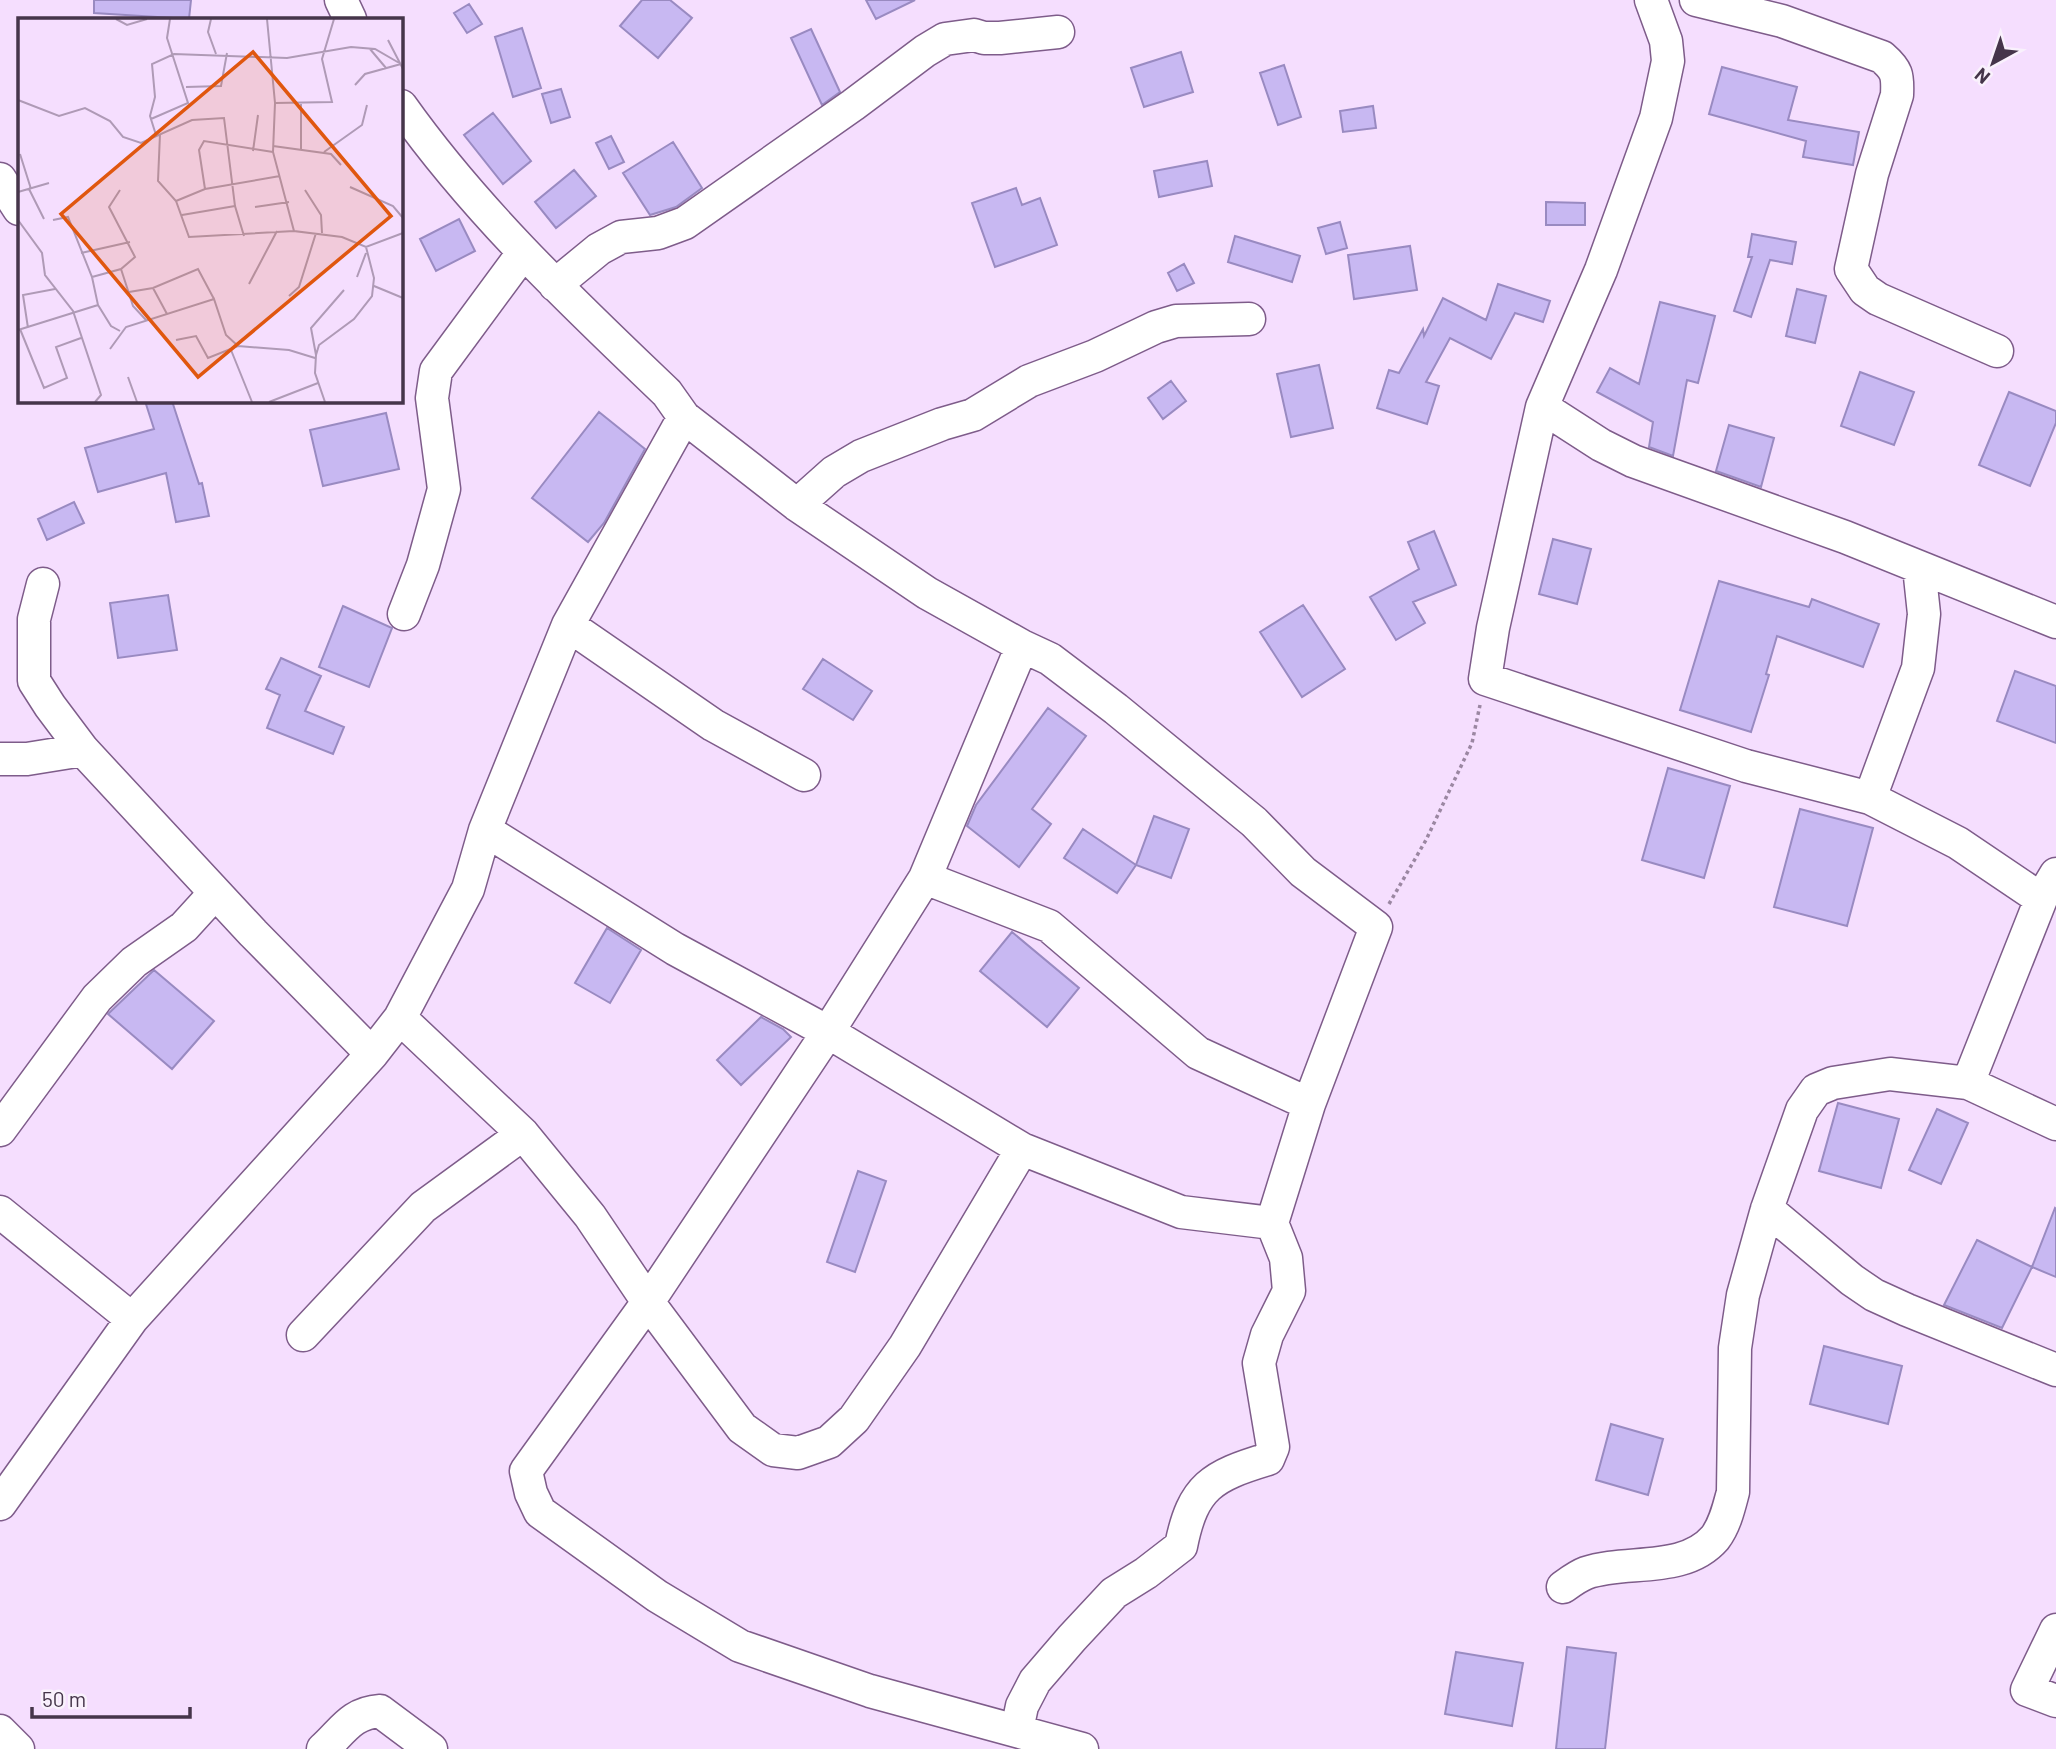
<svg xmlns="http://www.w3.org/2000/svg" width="2056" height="1749" font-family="Barlow,sans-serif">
	<rect width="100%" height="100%" fill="#f5defe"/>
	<path fill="#c8b8f2" stroke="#998ac1" stroke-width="2" d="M94 0H191L189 19 94 13Z
		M642 0H670L692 18 658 58 620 26Z
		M866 0H915L876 19Z
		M469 4 482 24 467 33 454 13Z
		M522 28 541 88 513 97 495 37Z
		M811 29 840 92 822 105 791 38Z
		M1181 52 1193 92 1144 107 1131 68Z
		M1284 65 1301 117 1278 125 1260 73Z
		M1722 67 1797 87 1788 120 1859 132 1853 165 1803 157 1806 141 1709 114Z
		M561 89 570 117 551 123 542 94Z
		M1373 106 1376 128 1343 132 1340 111Z
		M493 113 531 161 503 184 464 135Z
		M611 136 624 162 609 169 596 143Z
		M673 142 702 188 676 207 650 215 623 173Z
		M1207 161 1212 186 1159 197 1154 171Z
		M574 170 596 196 556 228 535 202Z
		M1016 188 1022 205 1040 198 1057 245 995 267 972 203Z
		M1546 202 1585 203V225H1546Z
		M459 219 475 251 436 271 420 239Z
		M1340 222 1347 248 1326 254 1318 228Z
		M1752 234 1796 242 1792 264 1770 260 1751 317 1734 311 1752 257H1748Z
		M1235 236 1300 256 1292 282 1228 262Z
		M1410 246 1417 290 1354 299 1348 255Z
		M1184 264 1194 283 1177 291 1168 273Z
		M1498 284 1550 301 1543 322 1515 313 1491 359 1450 338 1426 382 1439 386 1427 424 1377 408 1389 370 1399 373 1423 329 1424 336 1443 298 1486 320Z
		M1797 289 1826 296 1815 343 1786 336Z
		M1660 302 1715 316 1698 383 1687 380 1673 456 1649 447 1653 422 1597 392 1610 368 1639 384Z
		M1319 365 1333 428 1291 437 1277 374Z
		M1860 372 1914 392 1894 445 1841 426Z
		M1171 381 1186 401 1163 419 1148 398Z
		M2009 392 2056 411V423L2030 486 1979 465Z
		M145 401H172L199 484 202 483 209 516 176 522 166 473 98 492 85 448 154 429Z
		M599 412 645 449 604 523 588 542 532 498Z
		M386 413 399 469 323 486 310 430Z
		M1729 425 1774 438 1761 487 1716 471Z
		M74 502 84 523 47 540 38 519Z
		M1434 531 1456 585 1413 602 1425 623 1396 640 1370 597 1419 569 1408 542Z
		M1553 539 1591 549 1577 604 1539 594Z
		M1719 581 1809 607 1812 599 1879 624 1863 667 1777 636 1766 674 1769 675 1751 732 1680 710Z
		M168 595 177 650 118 658 110 603Z
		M1303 605 1345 669 1302 697 1260 632Z
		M343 606 392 628 369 687 319 667Z
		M281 658 321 676 305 711 344 727 333 754 267 728 280 695 266 689Z
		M823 659 872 691 853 720 803 689Z
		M2015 671 2056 686V743L1997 721Z
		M1048 708 1086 736 1032 809 1051 824 1019 867 967 826 976 805Z
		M1668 768 1730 786 1704 878 1642 860Z
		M1800 809 1873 828 1847 926 1774 907Z
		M1154 816 1189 829 1171 878 1136 865Z
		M1083 829 1136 865 1117 893 1064 858Z
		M607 928 641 950 610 1003 575 983Z
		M1012 932 1079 988 1047 1027 980 971Z
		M154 970 214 1021 172 1069 108 1014Z
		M761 1017 783 1029 791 1037 741 1085 717 1060Z
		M1838 1103 1899 1119 1881 1188 1819 1171Z
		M1937 1109 1968 1123 1941 1184 1909 1170Z
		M858 1171 886 1181 855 1272 827 1262Z
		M2055 1208 2056 1209V1277L2032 1267Z
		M1977 1240 2032 1267 2002 1328 1944 1305Z
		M1824 1346 1902 1366 1888 1424 1810 1404Z
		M1611 1424 1663 1439 1648 1495 1596 1480Z
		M1567 1647 1616 1653 1605 1749H1556Z
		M1456 1652 1523 1663 1512 1726 1445 1714Z"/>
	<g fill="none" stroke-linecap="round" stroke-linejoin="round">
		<defs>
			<path id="minor" d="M341 0 350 19
				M1651 0 1666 41 1668 61 1656 118 1601 270 1542 407 1601 445 1633 461 1845 537 2056 622
				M1696 0 1782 21 1882 57C1897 70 1898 75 1897 95L1872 174 1851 269 1865 290 1878 299 1997 351
				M0 179 19 209
				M555 285 599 249 621 237 658 233 685 223 853 105 925 51 945 39 974 35 984 38H1000L1058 32
				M1542 407 1493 628 1485 679 1746 766 1870 798 1958 843 2041 899
				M684 417 797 505 927 593 1022 646 1050 659 1116 709 1254 822 1303 872 1376 927 1309 1104 1272 1223 1286 1258 1289 1291 1267 1335 1259 1363 1273 1447 1268 1459C1212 1476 1193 1486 1181 1546L1146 1573 1114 1593 1072 1638 1035 1681 1022 1706 1017 1730
				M797 505 834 472 861 456 942 424 973 415 1029 381 1095 356 1156 327 1176 321 1249 319
				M43 584 34 619V681L50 706 83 750 253 933 372 1054
				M404 614 423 565 444 489 432 398 436 371 523 253
				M568 625 713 725 804 775
				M1022 646 925 878 828 1032 648 1302 526 1471 531 1493 540 1512 657 1596 740 1646 870 1691 1082 1749
				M0 759H27L83 750
				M1870 798 1918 668 1924 614 1919 567
				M485 830 675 949 828 1032 1022 1149 1181 1212 1272 1223
				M925 878 1049 926 1198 1053 1309 1104
				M400 1018 523 1134 590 1216 648 1302 742 1428 773 1450 798 1453 829 1442 854 1419 905 1346 1022 1149
				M1968 1083 2041 899 2056 874
				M0 1130 97 998 134 962 184 927 215 893
				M1767 1209 1852 1280 1874 1295 1907 1310 2056 1370
				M0 1212 132 1319
				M303 1335 423 1207 523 1134
				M0 1504 132 1319 372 1054 400 1018 468 889 485 830 568 625 684 417 667 393C573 303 477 213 401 106
				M1563 1587C1570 1582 1578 1576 1586 1573 1626 1559 1684 1574 1715 1538 1725 1525 1729 1507 1733 1492L1735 1348 1743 1295 1767 1209 1802 1110 1816 1090 1833 1083 1890 1074 1968 1083 2056 1124
				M2056 1630 2027 1690 2056 1701
				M0 1731 18 1749
				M323 1749C343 1731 351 1713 380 1711L431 1749"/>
		</defs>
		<use href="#minor" stroke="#7e5c8a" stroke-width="35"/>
		<path stroke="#9b87a2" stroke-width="3.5" stroke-dasharray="3.5 3.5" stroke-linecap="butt" d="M1389 904 1426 840 1472 743 1480 705"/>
		<use href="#minor" stroke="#fff" stroke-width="32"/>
	</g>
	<g transform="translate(18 18)">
		<rect width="385" height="385" fill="#f5defe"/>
		<path fill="none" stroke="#af9ab6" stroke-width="2" d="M98 1 109 7 129 1M193 1 190 14 198 36M249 1 257 85 255 134 276 213 324 219 348 229 385 215M370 22 385 51M352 31 368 50M337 67 347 56 383 46M168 69 203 68 209 35M0 82 41 98 67 90 92 103 105 119 123 125 174 102 206 100 217 188 226 218M257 85 314 84 304 41 316 1M133 101 170 85 149 20 152 1M142 116 140 163 158 183 171 219 276 213M138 117 132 98 137 79 134 46 156 36 269 40 333 29 357 31 383 46M255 128 313 136 323 147M283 131V84M235 133 240 97M306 134 344 107 349 87M2 136 13 171M332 169 375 188 385 200M11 171 26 201M187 171 181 132 186 123 255 134M287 172 303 197 304 215M0 174 31 165M158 183 187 171 262 158M237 189 271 184M164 197 217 188M0 202 24 235 27 257 55 293 83 377 77 384M35 202 50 199 74 259 103 251 117 239 91 189 102 172M63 235 112 224M103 251 115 288 128 302M339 259 348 235M231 266 259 213M356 268 385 280M135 270 149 296M111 274 135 270 180 251 196 281M271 278 281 269 298 215M80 287 93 308 102 313M10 310 5 277 37 271M2 311 26 370 49 360 38 329 63 320M0 312 80 287 74 259M158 322 178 318 190 340 220 328 271 332 297 340M92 331 108 309 196 281 208 317 220 328M213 332 234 384M298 337 293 310 326 272M110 359 119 384M251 384 300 365M307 384 297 355 298 337 301 327 336 301 354 278 356 260 348 229"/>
		<path fill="#e0570f" fill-opacity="0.15" stroke="#e0570f" stroke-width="3.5" d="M235 34 373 198 180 359 43 196Z"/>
		<rect width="385" height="385" fill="none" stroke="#45354a" stroke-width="3.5"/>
	</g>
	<g transform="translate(1993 63) rotate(220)" stroke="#f9f1fc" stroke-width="5" paint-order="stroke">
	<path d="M0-5L12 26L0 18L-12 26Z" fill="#45354a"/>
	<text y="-10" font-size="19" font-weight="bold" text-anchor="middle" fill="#45354a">N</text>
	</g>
	<path d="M32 1707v10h158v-10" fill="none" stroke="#45354a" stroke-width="3.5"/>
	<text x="42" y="1707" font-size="21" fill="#45354a" stroke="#f9f1fc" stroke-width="5" paint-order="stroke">50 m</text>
</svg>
